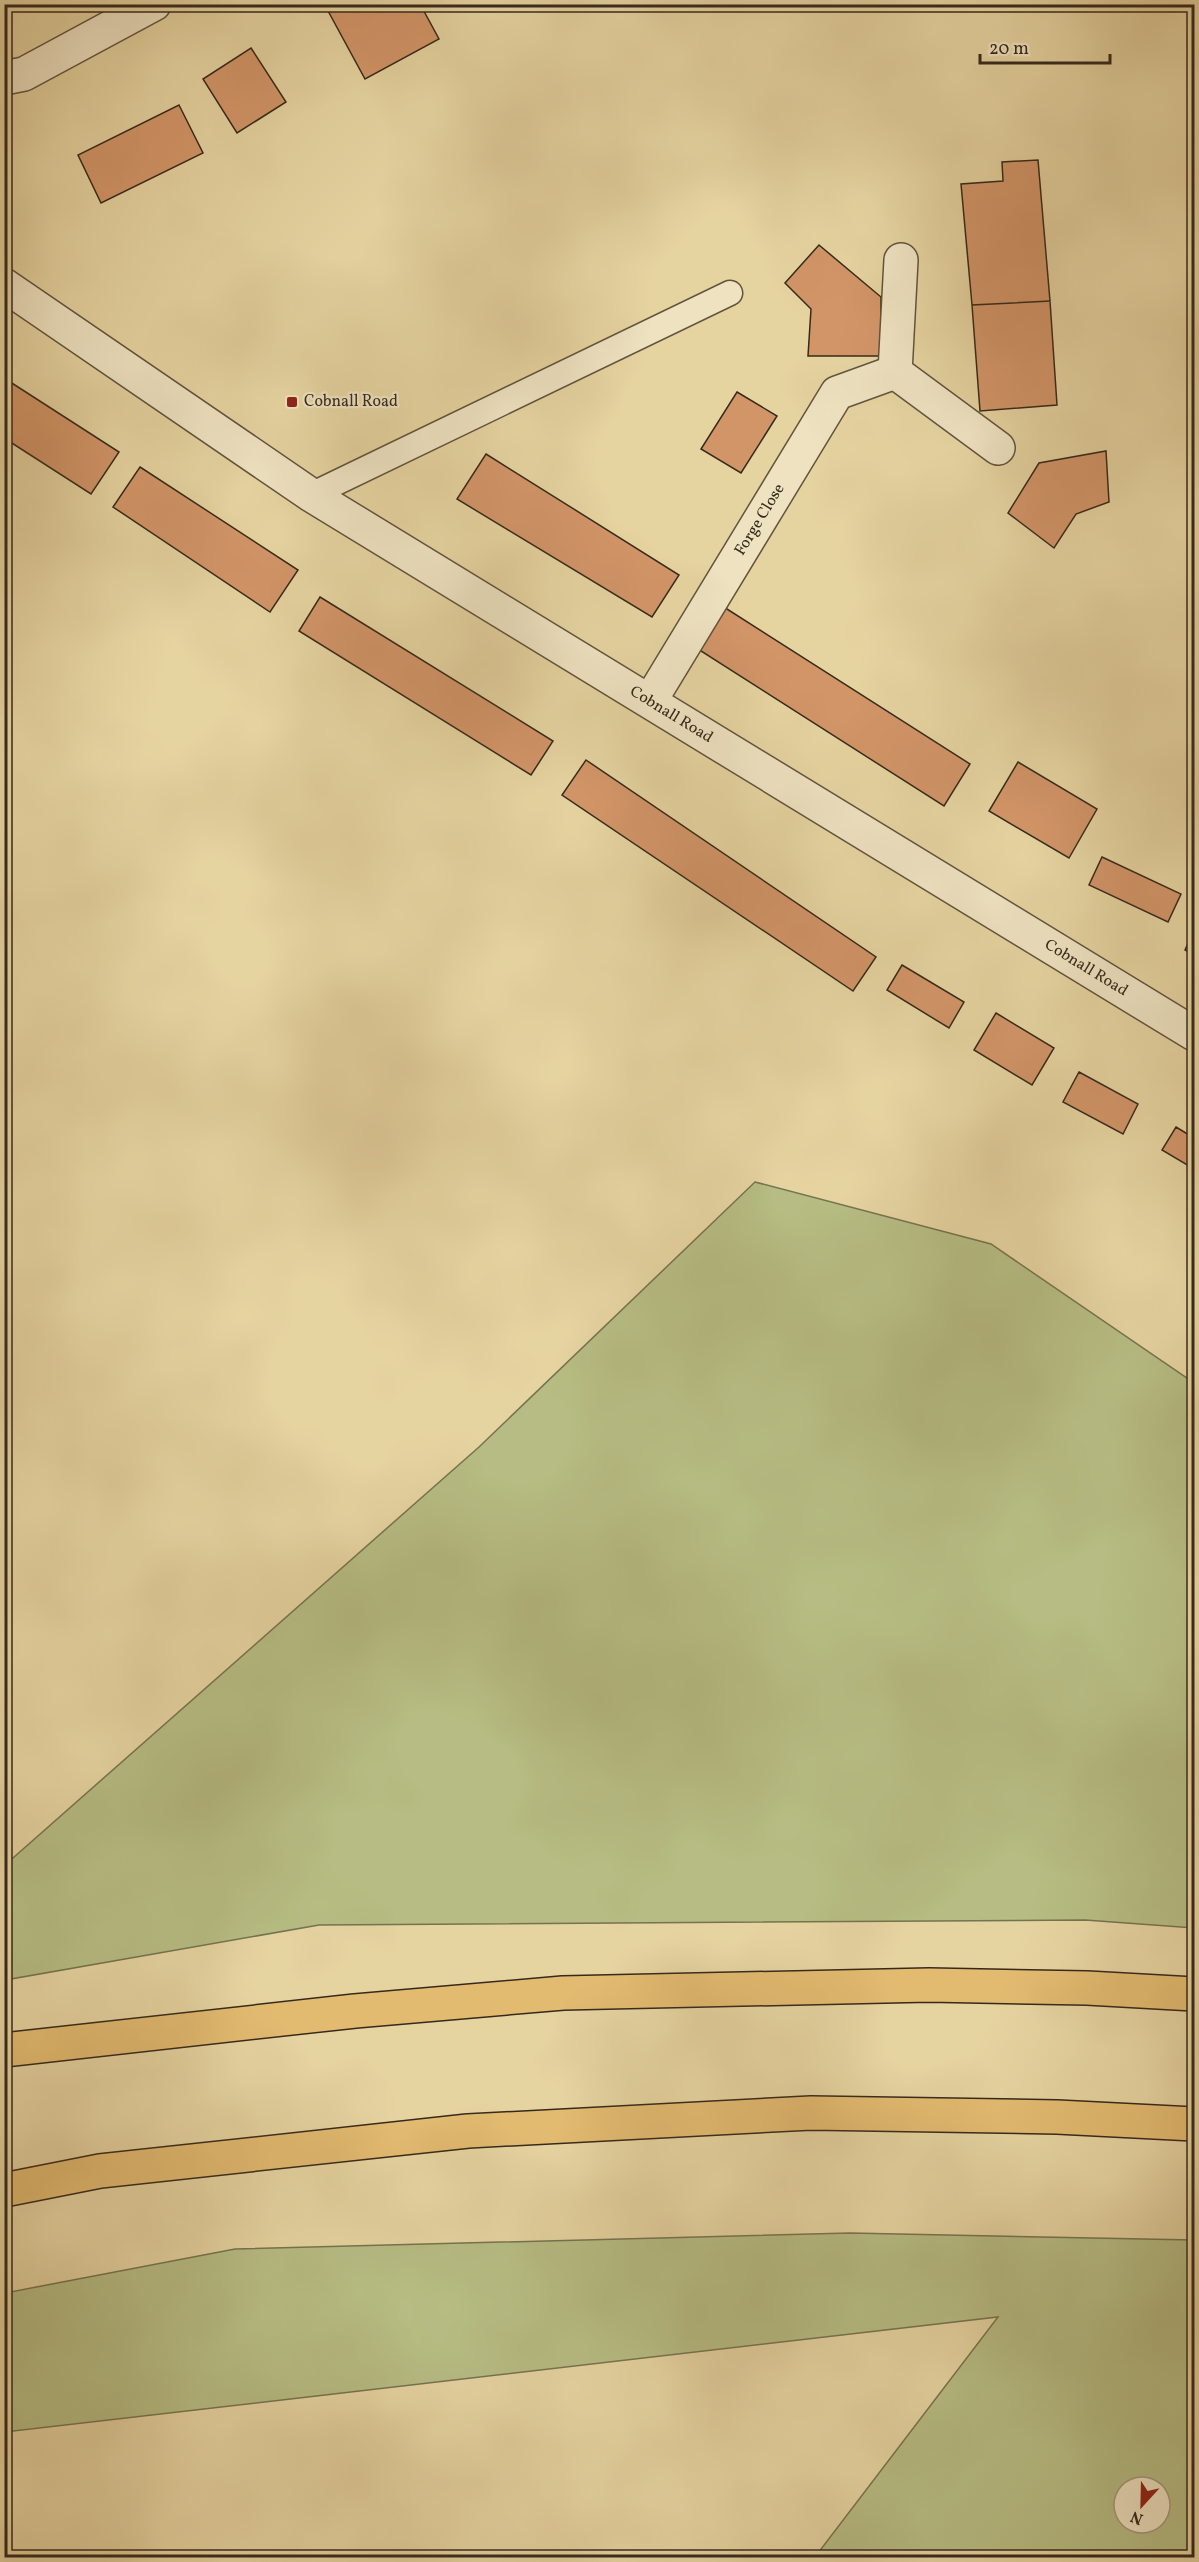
<svg xmlns="http://www.w3.org/2000/svg" width="1199" height="2562" font-family="Vollkorn,serif">
	<rect width="100%" height="100%" fill="#e5d3a0"/>
	<filter id="stains"><feTurbulence type="fractalNoise" baseFrequency=".00333" numOctaves="4"/><feColorMatrix values="0 0 0 0 .2 0 0 0 0 .09 0 0 0 0 .02 0 0 0 .5 -.17"/></filter>
	<radialGradient id="worn" r=".72"><stop offset=".6" stop-color="#630" stop-opacity="0"/><stop offset="1" stop-color="#630" stop-opacity=".3"/></radialGradient>
	<path fill="#b6bc83" stroke="#767350" stroke-width="1.5" fill-rule="evenodd" d="M755 1182 991 1244 1194 1383V1928L1085 1920 319 1925 5 1980V1865L479 1447Z
		M850 2233 1194 2240V2557H815L998 2317 5 2432V2293L235 2249ZM1124 2487H1160V2523H1124Z"/>
	<path fill="#d29568" stroke="#362a1c" stroke-width="1.5" d="M335 4H420L439 39 365 79 327 9Z
		M251 48 286 102 237 133 203 79Z
		M179 105 203 153 101 203 78 155Z
		M1038 160 1050 301 972 305 961 184 1003 181 1002 162Z
		M819 245 881 297V356H808L811 309 785 283Z
		M1050 301 1057 405 980 411 972 305Z
		M4 378 119 452 91 494 4 438Z
		M737 392 777 416 741 473 701 449Z
		M1106 451 1109 502 1076 514 1054 548 1008 513 1039 463Z
		M486 454 679 575 652 617 457 499Z
		M140 467 298 570 270 612 113 507Z
		M320 597 553 741 531 775 299 631Z
		M716 602 970 764 944 806 690 644Z
		M586 760 876 957 853 991 562 795Z
		M1018 762 1097 809 1069 858 989 811Z
		M1102 857 1181 894 1168 922 1089 885Z
		M1194 930V955L1185 950Z
		M902 965 964 1002 949 1028 887 990Z
		M996 1013 1054 1048 1032 1085 974 1050Z
		M1079 1072 1138 1104 1123 1134 1063 1102Z
		M1176 1127 1194 1138V1169L1162 1150Z"/>
	<g fill="none" stroke-linecap="round" stroke-linejoin="round">
		<defs>
			<path id="service" d="M311 495 730 293"/>
			<g id="minor">
				<path d="M901 260 895 372 998 448"/>
				<path id="s1" d="M4 285 311 495 1194 1034"/>
				<path id="s2" d="M650 701 837 393 895 372"/>
			</g>
			<path id="tertiary" d="M4 78 24 74 154 4"/>
			<path id="motorway" d="M4 2050 355 2011 563 1993 929 1985 1087 1988 1194 1994
				M4 2190 100 2171 468 2131 811 2113 1057 2117 1194 2124"/>
		</defs>
		<use href="#service" stroke="#62543d" stroke-width="27"/>
		<use href="#minor" stroke="#62543d" stroke-width="36"/>
		<use href="#tertiary" stroke="#62543d" stroke-width="36"/>
		<use href="#motorway" stroke="#362a1c" stroke-width="36"/>
		<use href="#service" stroke="#eee2c1" stroke-width="24"/>
		<use href="#minor" stroke="#eee2c1" stroke-width="33"/>
		<use href="#tertiary" stroke="#eee2c1" stroke-width="33"/>
		<use href="#motorway" stroke="#e2ba70" stroke-width="33"/>
	</g>
	<rect fill="#8f2418" stroke="#eee2c1" stroke-width="2" x="286" y="396" width="12" height="12" rx="3"/>
	<g text-anchor="middle" dominant-baseline="central" stroke-width="4.5" stroke-linejoin="round" paint-order="stroke">
		<g font-size="16" fill="#362a1c" stroke="#eee2c1" text-anchor="start">
			<text x="304" y="402">Cobnall Road</text>
		</g>
		<g font-size="16" fill="#362a1c" stroke="#eee2c1">
			<text stroke="none"><textPath href="#s2" startOffset="212">Forge Close</textPath></text>
			<text stroke="none"><textPath href="#s1" startOffset="794">Cobnall Road</textPath></text>
			<text stroke="none"><textPath href="#s1" startOffset="1280">Cobnall Road</textPath></text>
		</g>
	</g>
	<rect width="1199" height="2562" fill="none" stroke="#e5d3a0" stroke-width="24"/>
	<rect x="6" y="6" width="1187" height="2550" fill="none" stroke="#362a1c" stroke-width="3"/>
	<rect x="12" y="12" width="1175" height="2538" fill="none" stroke="#362a1c" stroke-width="1.5"/>
	<g transform="translate(1142 2505) rotate(202)"><circle r="28" fill="#eee2c1" stroke="#a4987f" stroke-width="1.5"/>
	<path d="M0-4.5L10 22L0 15L-10 22Z" fill="#8f2418"/>
	<text y="-9" font-size="16" font-weight="bold" text-anchor="middle" fill="#362a1c">N</text>
	</g>
	<path d="M980 54v9h130v-9" fill="none" stroke="#362a1c" stroke-width="3"/>
	<text x="989" y="54" font-size="18" fill="#362a1c" stroke="#eee2c1" stroke-width="4.5" paint-order="stroke">20 m</text>
	<rect width="100%" height="100%" filter="url(#stains)"/>
	<rect width="100%" height="100%" fill="url(#worn)"/>
</svg>
